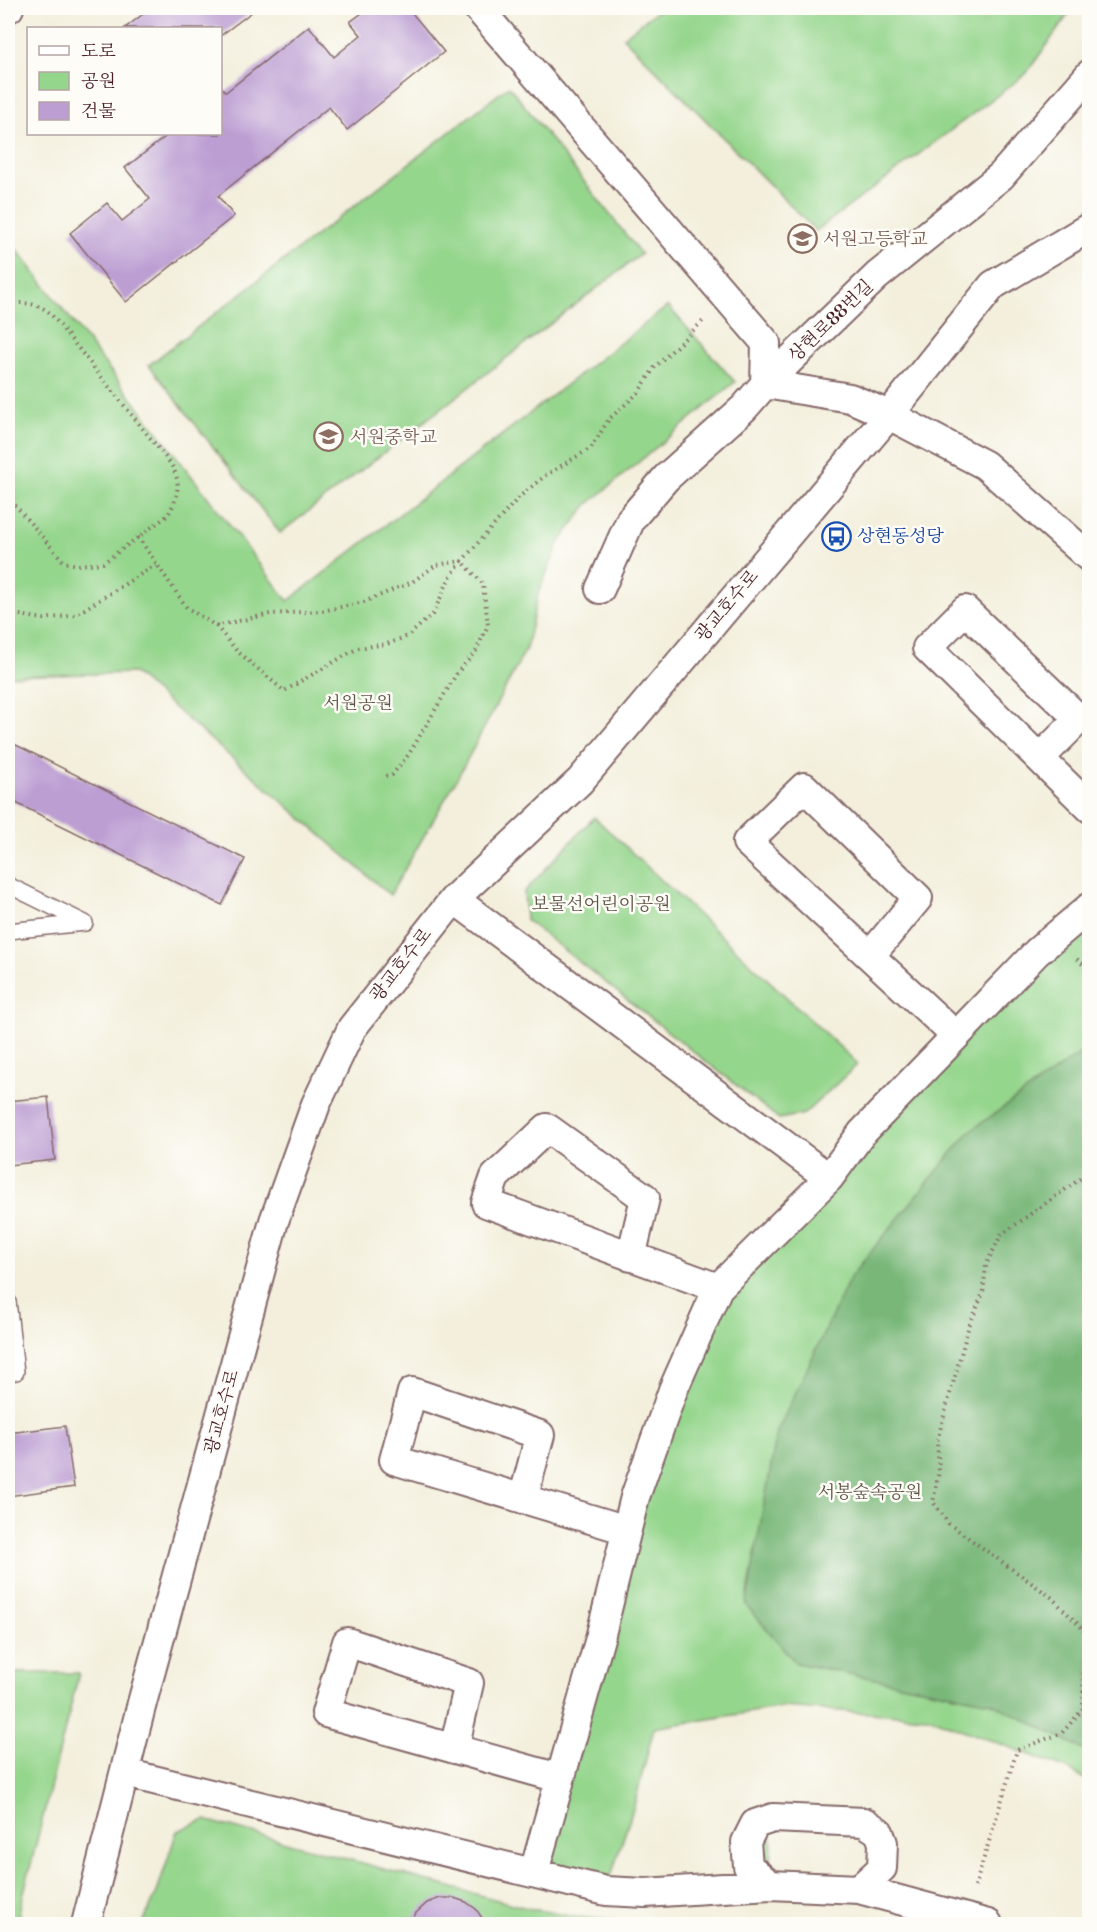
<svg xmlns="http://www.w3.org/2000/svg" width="1097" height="1932" font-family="'Libre Bodoni','Noto Serif KR',serif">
	<rect width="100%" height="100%" fill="#fdfcf7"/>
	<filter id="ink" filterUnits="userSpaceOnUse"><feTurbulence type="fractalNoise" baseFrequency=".0167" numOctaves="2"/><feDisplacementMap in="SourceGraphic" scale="12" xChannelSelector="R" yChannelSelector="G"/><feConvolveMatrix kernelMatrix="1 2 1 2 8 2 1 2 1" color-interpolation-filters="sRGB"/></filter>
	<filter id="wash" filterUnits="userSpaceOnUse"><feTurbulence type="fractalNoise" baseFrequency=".008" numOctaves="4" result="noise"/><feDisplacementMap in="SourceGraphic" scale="24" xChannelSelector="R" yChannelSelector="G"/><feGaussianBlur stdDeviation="1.35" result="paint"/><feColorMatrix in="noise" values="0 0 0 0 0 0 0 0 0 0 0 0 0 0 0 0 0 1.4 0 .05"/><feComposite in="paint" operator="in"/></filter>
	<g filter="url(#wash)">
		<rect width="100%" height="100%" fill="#f3efdc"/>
		<path fill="#95d68d" stroke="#707a5c" stroke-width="1.5" d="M661 8H1073L1026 74 816 231 623 37Z
			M509 86 641 254 280 533 149 365Z
			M8 238 288 601 668 306 735 382 587 505 559 543 538 594 526 649 459 775 390 895 134 673 8 676Z
			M594 817 858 1064 804 1114 779 1119 526 920 524 892Z
			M1089 907V1782L1068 1769 928 1717 782 1707 654 1728 634 1806 606 1891 534 1872 627 1530 718 1288Z
			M8 1673H79L16 1924H8Z
			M773 1818 770 1885 748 1866Z
			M205 1820 527 1908 576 1917 617 1921 616 1924H142L156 1895 177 1831Z"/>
		<path fill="#78b778" stroke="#616b52" stroke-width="1.5" d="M1089 1047V1752L990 1702 796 1663 746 1605 777 1432 851 1276 969 1132Z"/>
		<g id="blocks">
			<path fill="#bc9ed3" d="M151 8H257L220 36V28H125Z
				M369 8H408L444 52 347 130 329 107 218 196 234 216 126 302 70 233 107 203 122 221 150 199 125 168 169 134H220V86L226 92 309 26 334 57 361 35 350 22Z
				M10 742 245 859 222 905 8 799V748Z
				M48 1097 55 1160 8 1165V1101Z
				M65 1426 74 1487 8 1496V1433Z
				M440 1898H454L466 1902 476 1909 486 1924H410L416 1913 427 1903Z"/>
		</g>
	</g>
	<g filter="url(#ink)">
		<use href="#blocks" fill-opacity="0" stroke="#856869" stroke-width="1.5"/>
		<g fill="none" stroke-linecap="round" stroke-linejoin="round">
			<defs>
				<path id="service" d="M8 885 85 923 8 931
					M8 1301 16 1372 8 1373"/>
				<path id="minor" d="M8 8H9
					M478 8 766 343 765 384 850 398 889 415 985 465 1090 558
					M600 589 631 519 666 478 744 408 765 384 877 276 1001 176 1090 74
					M1040 758 1079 719 965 610 927 648 1090 808
					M454 899 829 1178
					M870 956 918 898 804 787 747 842 956 1036
					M631 1257 645 1198 547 1128 495 1177 486 1203 718 1288
					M523 1499 540 1435 412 1392 394 1460 627 1530
					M454 1749 469 1683 347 1642 326 1713 559 1778
					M125 1773 606 1891 645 1893 770 1885 859 1889 988 1924
					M534 1872 600 1638 635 1497 673 1390 718 1288 829 1178 862 1133 956 1036 1037 952 1090 907
					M770 1885 748 1866 746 1842 755 1824 773 1818 864 1822 879 1832 883 1843 882 1868 859 1889
					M86 1924 142 1703 274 1221 316 1104 352 1028 454 899 580 781 889 415 993 285 1090 227"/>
			</defs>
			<use href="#service" stroke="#856869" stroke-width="18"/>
			<use href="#minor" stroke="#856869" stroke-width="32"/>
			<path stroke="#856869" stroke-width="4" stroke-dasharray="1.5 4.5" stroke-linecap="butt" d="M8 305C22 301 38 303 50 313L167 459C182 477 180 496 167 516L103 563 77 565 64 562 8 497
				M138 537 187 608 216 626 270 614 322 611 364 602 412 582 436 565 462 561 519 497 546 475 591 448 609 419 638 393 655 367 705 319
				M8 613 44 619 75 615 157 564
				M216 626 237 651 284 691 358 648 387 644 408 636 433 614 450 577 462 561 483 584 488 625 476 651 457 673 409 754 392 775 382 776
				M1077 959 1090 971
				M975 1887 1017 1750 1062 1733 1083 1709 1084 1630 1051 1597 949 1524 933 1502 939 1471 937 1441 968 1329 983 1293 986 1265 1001 1235 1090 1172"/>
			<use href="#service" stroke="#fff" stroke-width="15"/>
			<use href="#minor" stroke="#fff" stroke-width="28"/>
		</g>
	</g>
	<defs>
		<symbol id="school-ring" viewBox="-11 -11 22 22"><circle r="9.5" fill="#fdfcf7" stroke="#8d6e63" stroke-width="1.5"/><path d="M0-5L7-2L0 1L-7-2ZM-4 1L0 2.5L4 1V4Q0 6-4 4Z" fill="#8d6e63"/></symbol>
		<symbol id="bus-ring" viewBox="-11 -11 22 22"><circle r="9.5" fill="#fdfcf7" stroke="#1a4fb4" stroke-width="1.5"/><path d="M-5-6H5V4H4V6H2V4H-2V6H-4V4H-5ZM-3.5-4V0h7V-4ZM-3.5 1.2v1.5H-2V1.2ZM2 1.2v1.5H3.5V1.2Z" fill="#1a4fb4"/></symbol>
	</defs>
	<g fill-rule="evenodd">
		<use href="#school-ring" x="786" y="222" width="33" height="33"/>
		<use href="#school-ring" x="312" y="420" width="33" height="33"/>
		<use href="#bus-ring" x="820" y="520" width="33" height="33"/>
	</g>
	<g text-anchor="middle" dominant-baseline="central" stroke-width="5" stroke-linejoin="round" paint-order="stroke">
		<g font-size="18" fill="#785e54" stroke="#fdfcf7" text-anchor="start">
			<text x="823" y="239">서원고등학교</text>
			<text x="350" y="437">서원중학교</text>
		</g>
		<g font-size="18" fill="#4a1f2b" stroke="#fdfcf7">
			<text transform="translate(831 321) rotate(-44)">상현로88번길</text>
			<text transform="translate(727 606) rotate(-50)">광교호수로</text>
			<text transform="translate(401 965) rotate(-52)">광교호수로</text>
			<text transform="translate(222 1412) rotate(-75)">광교호수로</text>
		</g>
		<g font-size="18" fill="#164399" stroke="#fdfcf7" text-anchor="start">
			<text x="857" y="536">상현동성당</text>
		</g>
		<g font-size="18" fill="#605648" stroke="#fdfcf7">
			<text x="358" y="703">서원공원</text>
			<text x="601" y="904">보물선어린이공원</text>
			<text x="870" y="1492">서봉숲속공원</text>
		</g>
	</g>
	<rect width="1097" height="1932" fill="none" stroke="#fdfcf7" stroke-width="30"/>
	<rect x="27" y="27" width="195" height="108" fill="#fdfcf7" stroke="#b5a4a5" stroke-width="1.5"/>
	<rect x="39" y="46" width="30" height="9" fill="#ffffff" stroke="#b5a4a5" stroke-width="1.5"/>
	<text x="81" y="57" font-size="18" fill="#4a1f2b">도로</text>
	<rect x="39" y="72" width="30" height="18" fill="#95d68d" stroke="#b5a4a5" stroke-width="1.5"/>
	<text x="81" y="87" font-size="18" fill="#4a1f2b">공원</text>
	<rect x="39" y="102" width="30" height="18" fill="#bc9ed3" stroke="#b5a4a5" stroke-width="1.5"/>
	<text x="81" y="117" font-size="18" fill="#4a1f2b">건물</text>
</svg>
